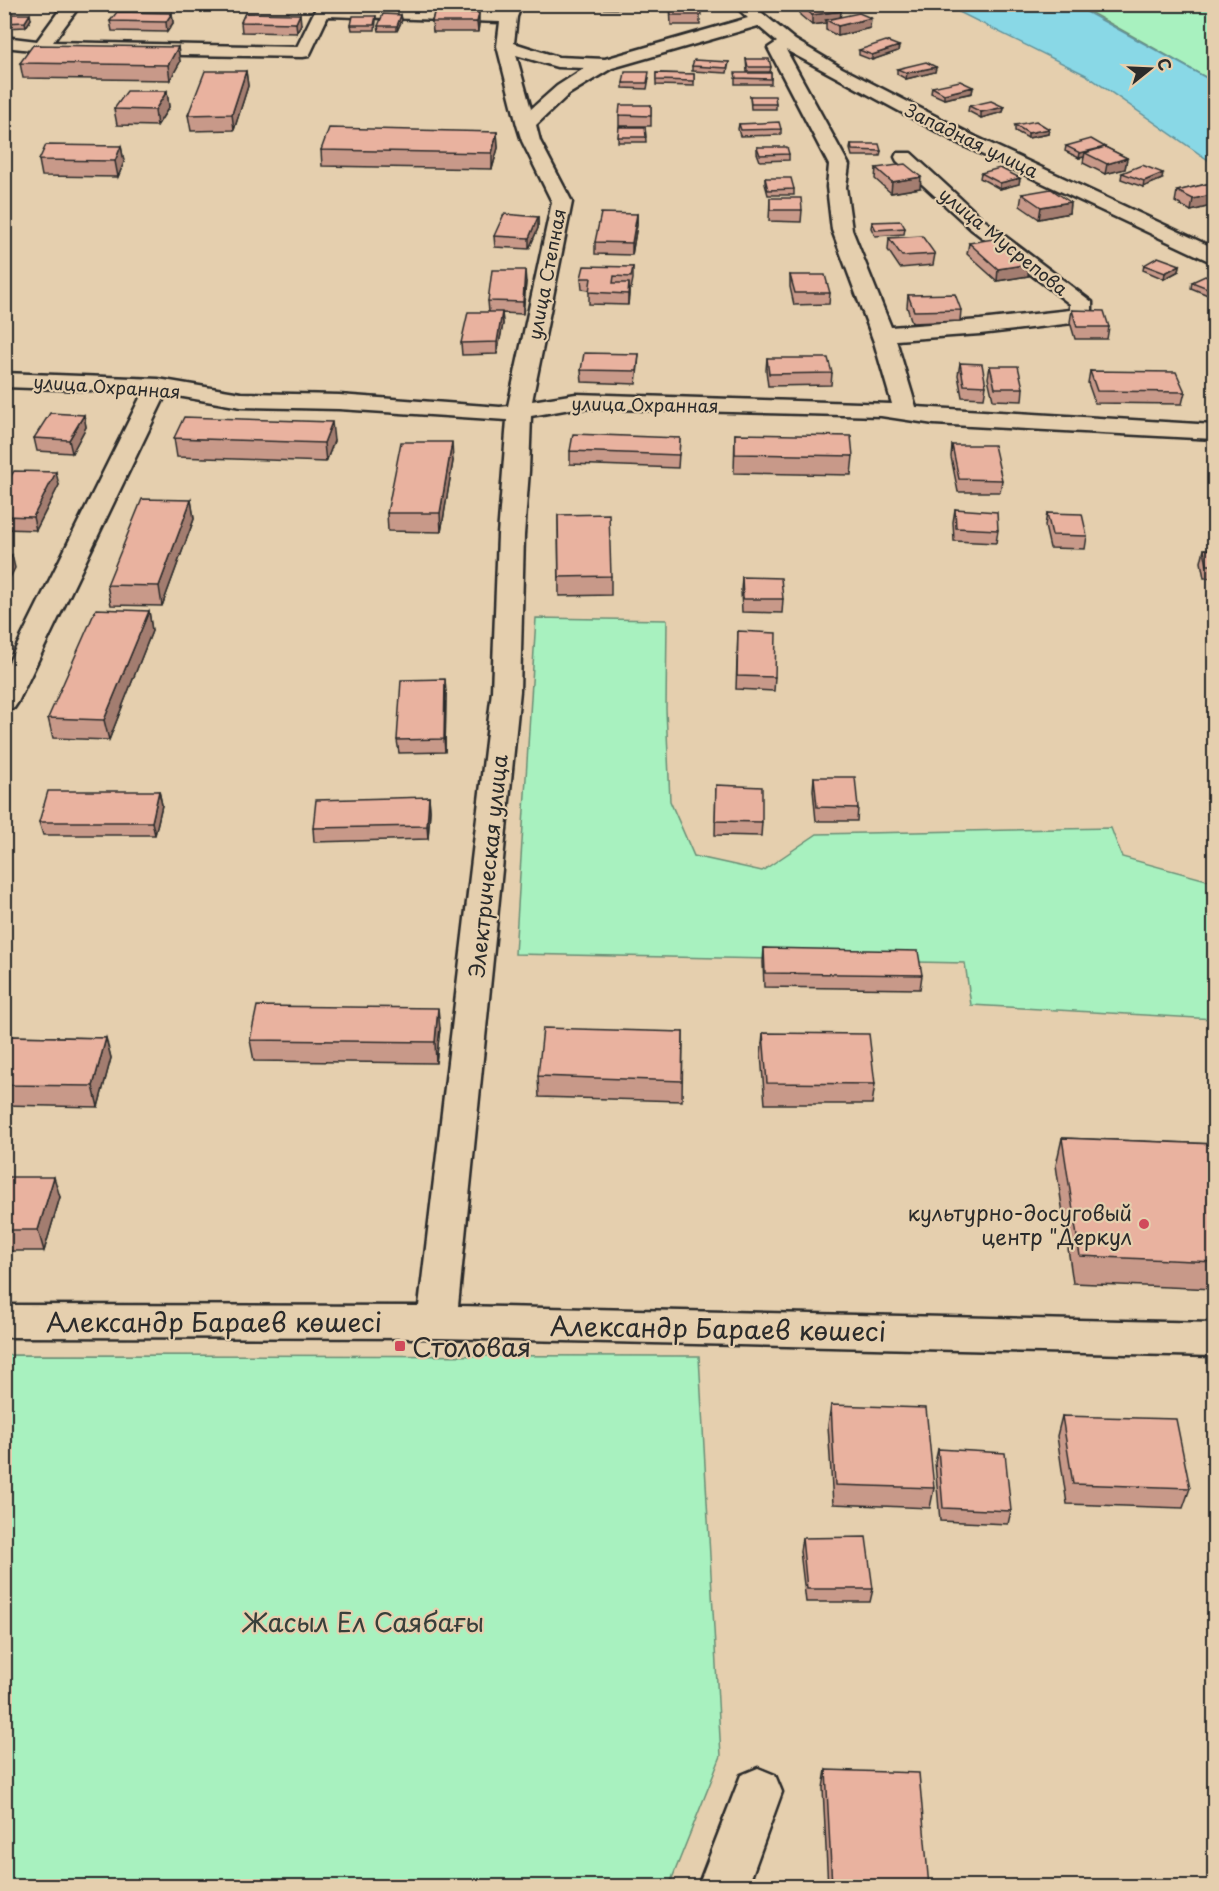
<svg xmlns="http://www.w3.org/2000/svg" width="1219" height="1891" font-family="'Playpen Sans',sans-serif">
	<rect width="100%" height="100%" fill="#e5cfae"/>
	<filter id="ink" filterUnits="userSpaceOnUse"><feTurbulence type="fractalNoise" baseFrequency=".0167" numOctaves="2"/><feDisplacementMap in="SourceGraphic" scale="12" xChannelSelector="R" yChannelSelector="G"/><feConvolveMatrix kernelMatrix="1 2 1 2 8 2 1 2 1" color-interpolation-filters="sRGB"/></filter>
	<g filter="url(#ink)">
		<path fill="#a8f1bf" stroke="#6a8e75" stroke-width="1.5" d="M1074 5H1214V82L1088 11Z
			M536 618 667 620 666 709 670 801 694 856 762 871 817 834 1111 828 1122 857 1214 882V1019L971 1005 965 963 515 954Z
			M5 1355 699 1356 721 1756 669 1886H5Z"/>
		<path fill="#89d8e6" stroke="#63939b" stroke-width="1.5" d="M945 5H1074L1214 82V164L1086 75Z"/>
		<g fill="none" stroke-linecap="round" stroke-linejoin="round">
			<defs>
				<path id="minor" d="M64 4H81L53 42 297 47 318 4 503 12 506 4H522L517 17 514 43 558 57 605 59 748 18 733 4H751L795 40 842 68 976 137 1214 248V262L1207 260 962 145 786 50 849 165 846 187 852 230 891 327 980 320 1070 310V304L971 229 897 161 895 157 897 153H911L985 221 1092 302V315L1089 320 1081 322 980 334 896 340 916 407 1214 425V439L934 424 881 416 576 408 531 416 529 471 524 535 520 691 458 1306 1214 1323V1356L437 1338 4 1337V1305L419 1306 492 691 498 535 507 420 339 409 241 407 166 394 18 702 14 708 4 710V672L143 392 4 387V373L158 379 241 393 339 395 500 407 508 406 552 202 522 141 517 125 497 46 500 22 328 16 311 52 309 56 303 57 60 53 4 47V37L37 41ZM758 26 777 42 768 48 829 165 827 187 832 230 874 342 892 404 576 394 532 401 572 202 540 141 536 125 569 94 612 68ZM516 55 557 67 585 68 557 86 531 109Z
					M758 1768 775 1775 782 1792 748 1886H698L741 1775Z"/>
			</defs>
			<use href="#minor" stroke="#2b2b2b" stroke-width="5"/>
			<use href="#minor" fill="#e5cfae" fill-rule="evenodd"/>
		</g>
		<path fill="#c89989" stroke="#2b2b2b" stroke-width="1.5" d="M271 4H301L300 7 271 6Z
			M353 4H382L380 9 354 8Z
			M446 4H474L472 9 446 8Z
			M556 4H644V9L556 8Z
			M670 4H700V25H671Z
			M801 5 841 11 840 17 870 28 838 36 826 30V23L812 25 800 15Z
			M172 13 173 23 167 32 112 31 110 21Z
			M245 13 301 24 297 33 242 32 241 22Z
			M434 13 479 23 478 32H433L432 22Z
			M4 14 31 19 26 27 4 28Z
			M401 15 402 20 397 31H379L378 26Z
			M376 16V21L375 30H352L351 25Z
			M899 46 898 51 872 60 859 55V50Z
			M178 47 180 62 170 80 23 78 20 63Z
			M746 59 771 67 770 72H747Z
			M729 62 727 73 692 71V66Z
			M936 67 935 72 906 79 897 74V69Z
			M246 71 248 86 234 130 191 131 188 115Z
			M656 73 694 74V86L656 85Z
			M771 73V84H735V78Z
			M649 78 647 89 623 88V83Z
			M932 87H973L972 93 944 99 931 93Z
			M167 91 169 107 157 126 117 125 114 109Z
			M750 96 776 104V109H751Z
			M651 105V126H619V115Z
			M969 106 1004 107 1003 112 981 118 968 111Z
			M739 124 781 129V135L740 136 738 129Z
			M1015 125 1049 129 1048 134 1028 138 1015 131Z
			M619 127H645L646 142H618Z
			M497 132 498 148 492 169 322 166 321 150Z
			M851 144 881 151 880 156H852L850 149Z
			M121 146 124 162 118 177 42 176 39 160Z
			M1066 146 1105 147 1127 158 1125 169 1105 174 1083 163 1084 157 1079 158 1065 151Z
			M757 147 789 154V160L760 161 757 153Z
			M876 168 920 188 891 193 875 179Z
			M981 173 1020 178 1019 184 1000 189 980 178Z
			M1122 173 1162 179 1143 187 1121 179Z
			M765 178 794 189V195H768L765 184Z
			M1215 182V205L1191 211 1175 202 1177 191Z
			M1022 194 1070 202 1069 213 1039 219 1020 206Z
			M770 198 802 210 801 222 769 221Z
			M637 214V225L632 255 595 254V242Z
			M538 217V228L529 249 495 247 494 236Z
			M872 222 905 228 904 234 875 236 871 228Z
			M889 238 935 254 933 265 900 268 888 250Z
			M969 243 1028 276 997 281 967 254Z
			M1144 265H1180L1179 271 1164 279 1143 270Z
			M633 267V279L631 289H629L628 305 589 304V290L582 289 581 278Z
			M790 275 830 293 829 304 794 305 790 287Z
			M1215 280V298L1191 288 1192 282Z
			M526 282 523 314 502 313 503 324 497 354 462 355 461 343 489 312 488 301Z
			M908 295 961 310 960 321 912 323 907 307Z
			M1072 310 1109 327 1107 339H1075L1070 322Z
			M639 354 638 366 636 384 582 382 581 370Z
			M767 358 832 373 831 385 768 386 766 370Z
			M960 363 986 386 984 398 962 397 958 375Z
			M990 366 1023 388 1022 401 993 400 988 378Z
			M1090 371 1185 392 1182 404 1095 403 1088 383Z
			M84 415 86 427 72 453 37 451 34 438Z
			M735 434 853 456 851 475 734 473Z
			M174 438 334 441 326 462 177 457Z
			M680 438 678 468 570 464V451Z
			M952 445 1002 480 1000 492H958L951 457Z
			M453 461 441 532 388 531 387 513Z
			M59 485 36 530 4 529V487Z
			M191 500 194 519 162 606 111 605 107 585Z
			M955 509 998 530 996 543 954 541 953 522Z
			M1047 513 1087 536 1085 549 1050 548 1045 526Z
			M558 515 611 576V595L559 596Z
			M1204 549 1215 550V578H1204L1201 562Z
			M742 577 783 599 782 613 742 612 741 591Z
			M149 611 152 631 109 740 53 738 48 718Z
			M738 631 775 677 774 691 736 689Z
			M446 692 445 752 399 753 397 740Z
			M814 777 858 808 857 821H816L813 790Z
			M716 785 762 822 761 836 715 835Z
			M159 791 162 805 155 835H43L39 822Z
			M429 797 430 811 428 839 314 842 313 828Z
			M764 948 922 975 920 989 764 987 763 962Z
			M440 1028 436 1063 254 1061 250 1040Z
			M683 1032 682 1101 539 1097 538 1076Z
			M763 1033 875 1084 872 1104H765L761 1054Z
			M4 1036 106 1038 111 1058 98 1107 4 1105Z
			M1062 1138 1215 1144V1289L1073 1283 1056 1165Z
			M4 1177 60 1197 44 1251H4Z
			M831 1405 934 1488 930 1508 833 1504 828 1425Z
			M1062 1416 1190 1488 1183 1508 1067 1504 1057 1436Z
			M938 1449 1011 1511 1008 1524 940 1521 935 1463Z
			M802 1538 873 1589 870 1602H806L800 1551Z
			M826 1770 929 1887H828L823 1788Z"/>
		<path fill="#a37d6f" stroke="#2b2b2b" stroke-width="1.5" d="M841 11 840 21 826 20V23L812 25V15Z
			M172 13 173 23 167 32 166 22Z
			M479 13V23L478 32 477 22Z
			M30 14 31 19 26 27 25 22Z
			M300 14 301 24 297 33 296 23Z
			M401 15 402 20 397 31V26Z
			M871 18 870 28 838 36V26Z
			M899 46 898 51 872 60V55Z
			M178 47 180 62 170 80 168 65Z
			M936 67 935 72 906 79 907 73Z
			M246 71 248 86 234 130 232 114Z
			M973 87 972 93 944 99V94Z
			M167 91 169 107 157 126 155 110Z
			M1004 107 1003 112 981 118V112Z
			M1049 129 1048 134 1028 138V133Z
			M497 132 498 148 492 169V153Z
			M121 146 124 162 118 177 115 161Z
			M1105 147 1085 153 1084 157 1079 158 1080 153Z
			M1127 158 1125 169 1105 174 1107 164Z
			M1163 173 1162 179 1143 187 1144 181Z
			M921 177 920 188 891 193 892 182Z
			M1020 178 1019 184 1000 189V183Z
			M1215 194V205L1191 211 1193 199Z
			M1070 202 1069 213 1039 219 1041 207Z
			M637 214V225L632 255V243Z
			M538 217V228L529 249V238Z
			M1029 264 1028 276 997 281 998 269Z
			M1180 265 1179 271 1164 279 1165 273Z
			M525 270 526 282 523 314V302Z
			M629 283V295L628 305V294Z
			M502 312 503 324 497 354V342Z
			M84 415 86 427 72 453 69 440Z
			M332 422 334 441 326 462 324 443Z
			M452 442 453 461 441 532 440 513Z
			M56 472 59 485 36 530 33 517Z
			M191 500 194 519 162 606 159 586Z
			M12 555 15 568 4 590V571Z
			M149 611 152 631 109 740 104 720Z
			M445 679 446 692 445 752 444 739Z
			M159 791 162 805 155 835 152 822Z
			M429 797 430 811 428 839 427 826Z
			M438 1008 440 1028 436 1063 435 1042Z
			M106 1038 111 1058 98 1107 93 1086Z
			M54 1177 60 1197 44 1251 38 1230Z"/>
		<path fill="#e9b29f" stroke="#2b2b2b" stroke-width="1.5" d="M670 4H700L701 15H671Z
			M807 4H832L841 11 812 15 801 5Z
			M117 12 172 13 166 22 110 21Z
			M245 13 300 14 296 23 241 22Z
			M434 13H479L477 22H432Z
			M859 13 871 18 838 26 826 20Z
			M4 14H30L25 22 4 23Z
			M383 14 401 15 397 26H378Z
			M353 16H376L374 25H351Z
			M886 41 899 46 872 55 859 50Z
			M33 45 178 47 168 65 20 63Z
			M746 59H769L771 67H748Z
			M694 60 729 62 727 68 692 66Z
			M926 62 936 67 907 73 897 69Z
			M205 71H246L232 114 188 115Z
			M625 72H649L647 83H623Z
			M656 73 694 74V81L656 80Z
			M735 73H771V79L736 78Z
			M960 81 973 87 944 94 932 87Z
			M127 91H167L155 110 114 109Z
			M750 96H775L776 104H751Z
			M991 101 1004 107 981 112 969 106Z
			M620 105H651V116L619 115Z
			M1036 121 1049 129 1028 133 1015 125Z
			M779 122 781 129 741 130 739 124Z
			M619 127H645L646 137H618Z
			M329 128 497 132 492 153 321 150Z
			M1091 139 1105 147 1080 153 1066 146Z
			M851 144H879L881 151 852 150Z
			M46 145 121 146 115 161 39 160Z
			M757 147H787L789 154 760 155Z
			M1105 147 1127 158 1107 164 1085 153Z
			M905 164 921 177 892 182 876 168Z
			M1142 165 1163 173 1144 181 1122 173Z
			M1000 168 1020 178 1000 183 981 173Z
			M765 178H791L794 189 768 190Z
			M1215 182V194L1193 199 1177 191Z
			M1051 189 1070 202 1041 207 1022 194Z
			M770 198H801L802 210H770Z
			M601 213 637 214 632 243 595 242Z
			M504 214 538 217 529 238 494 236Z
			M901 221 905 228 876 230 872 222Z
			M922 236 935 254 902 256 889 238Z
			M999 238 1029 264 998 269 969 243Z
			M1158 257 1180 265 1165 273 1144 265Z
			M584 266 633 267 631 277 614 276 613 283H629L628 294 589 292 591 278H581Z
			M492 270H525L523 302 488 301Z
			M790 275H825L830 293H795Z
			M1205 276 1215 280V291L1192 282Z
			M955 294 961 310 914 311 908 295Z
			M1072 310 1104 311 1109 327H1077Z
			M468 312H502L497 342 461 343Z
			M584 353 639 354 637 371 581 370Z
			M767 358H828L832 373 769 374Z
			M960 363 982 364 986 386 964 385Z
			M990 366H1018L1023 388H995Z
			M1090 371 1176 372 1185 392 1097 391Z
			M50 413 84 415 69 440 34 438Z
			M184 417 332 422 324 443 174 438Z
			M573 434 680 438 679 455 570 451Z
			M735 434 851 436 853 456 735 454Z
			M401 442H452L440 513H387Z
			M952 445H994L1002 480 959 479Z
			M14 471 56 472 33 517 4 516V487Z
			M142 499 191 500 159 586 107 585Z
			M955 509 997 512 998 530 956 528Z
			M1047 513 1082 514 1087 536 1052 535Z
			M609 514 611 576 559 577 558 515Z
			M1204 549 1215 550V565H1207Z
			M4 555H12L4 571Z
			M742 577 781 578 783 599H743Z
			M96 609 149 611 104 720 48 718Z
			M738 631 776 633 775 677 737 676Z
			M445 679 444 739 397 740 401 680Z
			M814 777H855L858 808 817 807Z
			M716 785 762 787V822L715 821Z
			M48 791H159L152 822H39Z
			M429 797 427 826 313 828 316 800Z
			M764 948 918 951 922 975 765 973Z
			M257 1006 438 1008 435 1042 250 1040Z
			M543 1028 683 1032 682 1081 538 1076Z
			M763 1033 869 1034 875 1084 767 1083Z
			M4 1036 106 1038 93 1086 4 1085Z
			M1062 1138 1215 1144V1262L1080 1256Z
			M4 1177H54L38 1230H4Z
			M831 1405 926 1408 934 1488 835 1485Z
			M1062 1416 1176 1419 1190 1488 1073 1484Z
			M938 1449 1005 1453 1011 1511 943 1508Z
			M866 1537 873 1589H807L802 1538Z
			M826 1770 919 1773 929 1887H832Z"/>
	</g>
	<g fill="#d1495b" stroke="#e5cfae" stroke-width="2">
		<circle cx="1144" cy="1224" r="6"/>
		<rect x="394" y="1340" width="12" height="12" rx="3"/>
	</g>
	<g text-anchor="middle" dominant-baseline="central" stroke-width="4.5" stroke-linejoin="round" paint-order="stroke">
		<g font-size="18" fill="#2b2b2b" stroke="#e5cfae">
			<text transform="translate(972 140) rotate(26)">Западная улица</text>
			<text transform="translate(1004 241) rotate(39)">улица Мусрепова</text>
			<text transform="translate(546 274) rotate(-79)">улица Степная</text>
			<text transform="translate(107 386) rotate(4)">улица Охранная</text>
			<text transform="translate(645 404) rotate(1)">улица Охранная</text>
		</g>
		<g font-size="21" fill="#2b2b2b" stroke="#e5cfae">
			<text transform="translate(487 866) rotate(-84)">Электрическая улица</text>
		</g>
		<g font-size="21" fill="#2b2b2b" stroke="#e5cfae" text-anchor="end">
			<text x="1132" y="1212">культурно-досуговый<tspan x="1132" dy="24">центр "Деркул</tspan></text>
		</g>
		<g font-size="26" fill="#2b2b2b" stroke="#e5cfae">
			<text x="214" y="1321">Александр Бараев көшесі</text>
			<text transform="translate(718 1328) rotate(1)">Александр Бараев көшесі</text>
		</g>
		<g font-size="26" fill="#2b2b2b" stroke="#e5cfae" text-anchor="start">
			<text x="412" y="1346">Столовая</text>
		</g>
		<g font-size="26" fill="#383f3a" stroke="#e5cfae">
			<text x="363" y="1621">Жасыл Ел Саябағы</text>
		</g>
	</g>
	<rect width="1219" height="1891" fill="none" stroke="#e5cfae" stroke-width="24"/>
	<rect x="12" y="12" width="1195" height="1867" fill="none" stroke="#2b2b2b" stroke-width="2" filter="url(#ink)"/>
	<g transform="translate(1150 69) rotate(72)" stroke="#e5cfae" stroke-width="4.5" paint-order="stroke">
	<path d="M0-4.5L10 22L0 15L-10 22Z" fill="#2b2b2b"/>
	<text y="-9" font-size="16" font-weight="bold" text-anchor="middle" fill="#2b2b2b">С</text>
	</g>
</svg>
